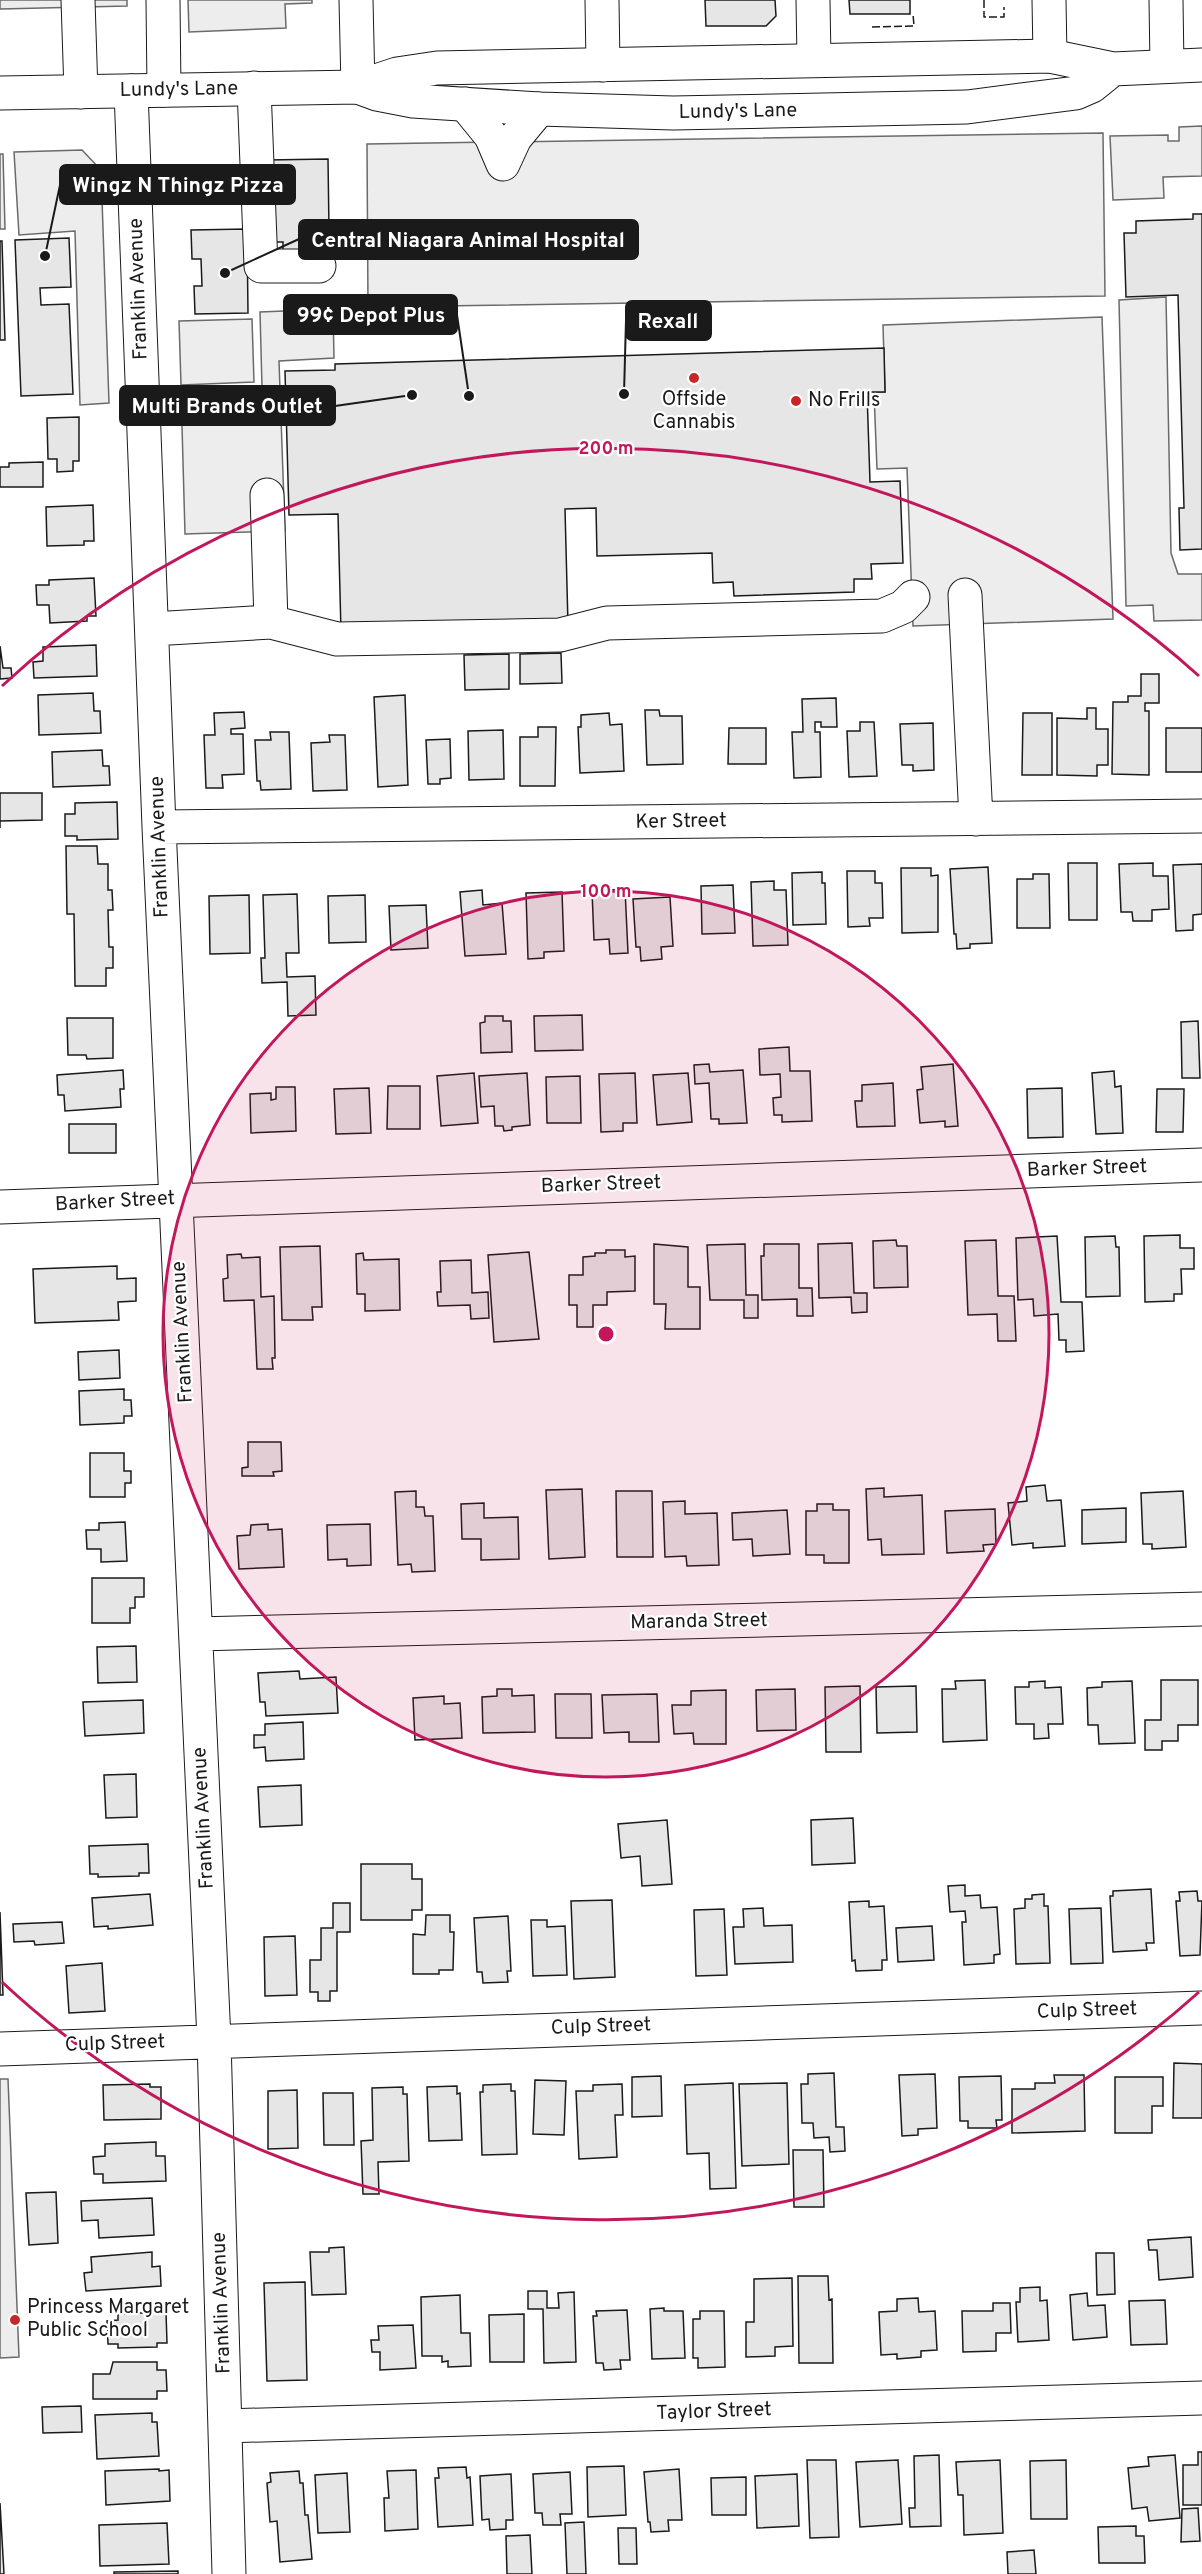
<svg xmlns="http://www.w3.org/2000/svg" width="1202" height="2574" font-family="Overpass,sans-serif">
	<rect width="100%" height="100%" fill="#fff"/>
	<path fill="#ededed" stroke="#6a6a6a" stroke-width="1.5" d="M0 0H127V6L0 9Z
		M188 0H312V3L285 4 286 28 189 32Z
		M1202 126V176L1163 177 1164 198 1113 200 1110 136 1168 135V141H1179V127Z
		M1103 133 1105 296 368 307 367 144Z
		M82 150 101 170 109 403 80 405 75 231 19 235 14 152Z
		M0 154H3L5 229H0Z
		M1166 297 1171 553 1178 574H1202V620L1154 621 1153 605 1126 606 1119 300Z
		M333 309 334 358 279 361 285 531 185 534 181 390 262 387 260 312Z
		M1102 317 1113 619 913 626 907 468 877 469 874 392H885L883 325Z
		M252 319 254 382 181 385 179 321Z
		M0 2079H8L19 2357 0 2358Z"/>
	<path fill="#e6e6e6" stroke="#1a1a1a" stroke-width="1.5" d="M705 0H775L776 16 766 26H706Z
		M849 0H910V14H850Z
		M328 159 329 229H313L314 254 283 255V242H268L267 160Z
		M1193 214H1202V549L1180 550 1179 508H1184L1178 295 1126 297 1124 233H1136V221L1193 219Z
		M247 229 248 313 195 314 194 286H202L201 259H192L191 230Z
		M69 238 71 287 40 288 41 305 69 304 73 394 21 396 15 240Z
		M0 241H2L5 340H0Z
		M884 348 885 392H867L870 482 900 481 903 563 871 564 872 579H854V592L734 596 733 582 713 583 712 553 597 556 596 508 565 509 568 625 341 632 338 514 289 515 285 371 335 370V364Z
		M79 417V461H73V471L57 472V459H48L47 418Z
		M43 462V487H0V467H9V463Z
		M93 505 94 541H84V545L47 546 46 507Z
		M94 578 96 616H87V621L50 623 49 605H37L36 585H49V580Z
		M96 645 97 676 34 678 33 662 43 661V647Z
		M0 646 3 668H11L12 678 0 679Z
		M561 653 562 683 520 684V654Z
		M509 654V689L465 690 464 655Z
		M1141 674H1159V703H1145V711H1149V775L1112 774 1113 702H1128V696H1141Z
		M93 693 94 711H100L101 733 39 735 38 695Z
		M405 695 408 785 378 787 374 697Z
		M836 698 837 727H821V722H815V732H820L821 777 794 778 792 732H803L802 699Z
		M1087 708H1096V729H1108V765H1097V776L1057 775V718L1087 719Z
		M645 710H659L660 716H682L683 764 647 765Z
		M244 712 245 728 231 729V734H243L244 774 222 775 223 788H206L204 735H215L214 713Z
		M609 713 610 725 622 724 624 771 580 773 578 727H581V715Z
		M1023 713H1052V775H1022Z
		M860 722H874L877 776 849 777 847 731H860Z
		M933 723 934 770 913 771V765H902L900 724Z
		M538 727H556L555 786H520V737H538Z
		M729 728H766V764H728Z
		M1166 728H1202V772H1166Z
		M503 730 504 779 469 780 468 731Z
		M270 732H289L291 789 261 790 260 781H257L255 740H271Z
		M329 735H345L347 790 313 791 311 743 330 742Z
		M450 739 451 778 440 779V784H428L426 740Z
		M102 750 103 766H109L110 785 53 787 52 752Z
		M0 793H42V820L0 821V828Z
		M117 802 118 839 77 840V836H65V814H75V803Z
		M66 846H97L98 864H108V890H112L113 910H108L109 947H113V968H106V986H75L74 914H67Z
		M1068 863H1097V920H1069Z
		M1153 863V876H1168L1169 909 1152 910V921H1133L1132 912H1121L1119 864Z
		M1202 864V914L1193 915V930L1176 931 1173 865Z
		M988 867 992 943 970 944V948L957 949 956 934H954L950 869Z
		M901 868H931V876L938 875V932L902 933Z
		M847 871H875V883H882L883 918H869L870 926 848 927Z
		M822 872V883H825L826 924 793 925 792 873Z
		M1033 874H1049L1050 928H1017V879H1033Z
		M774 881V890H786L788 945 753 946 751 882Z
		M733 885 735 933 702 934 701 886Z
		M625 889 628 953 610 954 609 939 594 940 592 891Z
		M482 890 483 905 502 903 506 954 465 956 460 892Z
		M562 892 564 951 544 952V958L528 959 526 893Z
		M297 894 299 953H286L287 977 315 976 316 1015 288 1016 287 982 262 983 261 958H265L263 895Z
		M249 895 250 953 210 954 209 896Z
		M365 895 366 942 329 943 328 896Z
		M670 897 673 946 661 947 662 959 641 961 640 947H636L633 899Z
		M426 905 428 948 391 950 389 906Z
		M582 1015 583 1050 535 1051 534 1016Z
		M485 1016H503V1021H511L512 1052 481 1053 480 1023 485 1022Z
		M67 1018H113V1058L87 1059 86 1055H68Z
		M1198 1021 1200 1078H1182L1181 1022Z
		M789 1047 790 1071H810L812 1121 782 1122V1115H774L773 1098 781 1097 780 1074 760 1075 759 1049Z
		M709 1064 710 1072 743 1070 747 1123 719 1124V1119H711L709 1083 695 1084 694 1065Z
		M953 1064 958 1126 945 1127V1121L920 1123 917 1090 923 1089 921 1067Z
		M123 1070 124 1089H120L121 1107 65 1111 64 1095H58L57 1075Z
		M1114 1071 1115 1087 1121 1086 1123 1133 1096 1134 1092 1073Z
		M474 1073 478 1123 441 1126 437 1076Z
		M527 1073 530 1125 512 1127V1130L504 1131 503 1126H495L494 1106 481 1107 479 1076Z
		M635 1073 637 1123H623V1131L601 1132 599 1074Z
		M688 1073 692 1122 657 1125 653 1075Z
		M580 1076 581 1123H547L546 1077Z
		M893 1083 895 1126 857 1127 855 1101H862V1085Z
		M388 1086H420V1129H387Z
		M276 1087H295L296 1131 251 1133 250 1094 271 1093V1100L276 1099Z
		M369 1088 371 1133 336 1134 334 1089Z
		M1062 1088 1063 1137 1028 1138 1027 1089Z
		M1157 1089H1184L1183 1132H1156Z
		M69 1124H116V1153H69Z
		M1180 1235V1248H1194V1269H1181L1182 1294H1174V1301L1145 1302 1144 1236Z
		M1057 1236 1061 1302H1082L1084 1351 1066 1352V1340H1059L1058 1314 1034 1316 1033 1299 1018 1300 1016 1238Z
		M1115 1236 1116 1247H1119L1120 1296 1086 1297 1085 1237Z
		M896 1240 897 1246H907L908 1287 874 1288 873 1241Z
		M996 1240 998 1296H1014L1016 1341H998L997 1314 968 1315 965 1241Z
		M852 1243 854 1293H867V1312L852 1313 851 1297 819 1298 818 1244Z
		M654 1244 688 1247V1287H700V1329H665L666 1304H654Z
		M745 1244 746 1295H758V1318H744V1300H710L707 1245Z
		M764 1244H799V1288H812L813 1316H797V1299L762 1300 761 1256H764Z
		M320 1246 322 1307H312L313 1320H282L280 1247Z
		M606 1250H625V1257L635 1256V1291L607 1292V1305H593V1327H577V1305H569V1275H583V1257L595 1256V1253H606Z
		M529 1252 539 1339 494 1342 488 1255Z
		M363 1253 364 1260 399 1259 400 1310 365 1311V1294H357L356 1254Z
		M241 1254 242 1258 260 1257 261 1297 274 1296 275 1358H272L273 1369H257L254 1300 224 1301 223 1279 228 1278 227 1255Z
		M471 1260 472 1293 488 1292 489 1318 471 1319 470 1305 438 1306 437 1292H441L440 1261Z
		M117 1266V1279L136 1278V1301L118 1302 119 1320 35 1323 33 1269Z
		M119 1350 120 1378 79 1380 78 1352Z
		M124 1389V1400H131L132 1416H124V1423L80 1425 79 1391Z
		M248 1442H281L282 1471 273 1472 274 1476H242V1468L248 1467Z
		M90 1453H124V1471H131V1483H125V1497H90Z
		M1045 1485 1047 1501 1061 1500 1065 1546 1033 1548V1543L1012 1545 1008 1503 1027 1501 1026 1487Z
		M884 1488V1497L922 1495 924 1554 882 1555 881 1539 868 1540 866 1489Z
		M582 1489 585 1557 549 1559 546 1490Z
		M416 1491V1507H424L425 1516H433L435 1571 412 1572 411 1564 398 1565 395 1492Z
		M616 1491H652L653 1557H617Z
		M1183 1491 1186 1547 1152 1549V1544H1143L1141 1493Z
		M685 1501V1514L717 1513 719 1565 687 1566 686 1556 665 1557 663 1502Z
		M484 1503V1518L518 1517 519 1559 481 1560V1539H462L461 1504Z
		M817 1504H833V1510H849V1563H824V1555H806V1511H817Z
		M1126 1508V1542L1082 1544V1510Z
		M995 1509 996 1544 983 1545 984 1551 947 1553 945 1511Z
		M787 1510 790 1554 753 1556 752 1539 733 1540 732 1513Z
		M125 1522 127 1561 101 1562V1549H87L86 1530H99V1523Z
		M268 1524V1530L282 1529 284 1567 239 1569 237 1536 250 1535 251 1525Z
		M370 1524 371 1565 347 1566V1559L328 1560 327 1525Z
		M92 1578H144V1597H135V1608H130V1623H92Z
		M136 1646 137 1682 98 1683 97 1647Z
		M299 1671 300 1679 336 1677 338 1713 266 1716 265 1702H260L258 1673Z
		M985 1680 987 1740 943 1742 942 1689H956L955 1681Z
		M1161 1680H1198V1725H1178V1741H1162V1750H1145V1720H1161Z
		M1045 1681V1688L1061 1687 1063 1724H1048L1049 1738 1034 1739V1724H1016L1015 1687H1029V1682Z
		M1132 1681 1135 1743 1099 1744 1098 1725H1088L1087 1688 1102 1687V1682Z
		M860 1686 861 1752H826L825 1687Z
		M916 1686 917 1732 877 1733 876 1687Z
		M497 1689H512V1696L534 1695 535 1732 483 1733 482 1697 497 1696Z
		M795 1689 796 1730 757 1731 756 1690Z
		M726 1690V1744H694L693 1733 674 1734 672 1705H691V1691Z
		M555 1694H591L592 1738H556Z
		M657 1694 659 1742H629V1732L604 1733 602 1695Z
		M444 1696V1704L460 1703 462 1738 415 1740 413 1698Z
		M143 1700 144 1733 85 1736 83 1702Z
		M303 1722 304 1759 266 1761 265 1747 254 1748V1735H265V1724Z
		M136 1774 137 1817 106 1818 104 1775Z
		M301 1785 302 1825 260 1827 258 1787Z
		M853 1818 855 1863 812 1865 811 1820Z
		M667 1820 672 1884 642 1886 640 1856 621 1858 618 1824Z
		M148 1844 149 1873H139V1876L98 1877V1874H90L89 1846Z
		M361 1864H412V1879H422V1910H412V1920H361Z
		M965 1885V1896L980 1895 981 1908 997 1907 1000 1954 994 1955V1963L964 1965 962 1922H966L965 1911 950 1912 948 1886Z
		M1151 1889 1154 1943H1146L1147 1950 1113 1952 1110 1896H1113V1891Z
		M1197 1891 1198 1901H1202L1200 1955 1180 1956 1176 1901H1180L1179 1892Z
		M150 1894 153 1925 108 1929V1926L94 1927 92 1898Z
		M1044 1894V1906H1048L1050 1963 1016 1964 1014 1909 1025 1908V1899H1032V1895Z
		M612 1900 615 1977 574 1979 571 1901Z
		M869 1901V1907L884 1906 887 1960H882V1970L856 1971 855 1960 852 1961 849 1902Z
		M333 1903H350V1932H337V1991H330V2001H318V1992H310V1960H321V1928H333Z
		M763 1908 764 1926 792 1925 793 1962 735 1964 733 1927H744L743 1909Z
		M1101 1908 1103 1963 1071 1964 1069 1909Z
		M724 1909 727 1975 696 1976 694 1910Z
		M0 1912 3 1995H0Z
		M426 1915H450V1932H454L453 1970H439V1974H413V1934L425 1935Z
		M508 1916 511 1971H507L508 1982 483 1983 482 1972H477L474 1918Z
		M531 1920H547V1927L565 1926 567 1975 533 1976Z
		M62 1922 64 1943 35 1945 34 1941 14 1942 13 1924Z
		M932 1926 934 1960 898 1962 896 1928Z
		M295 1936 297 1995 265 1996 264 1937Z
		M102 1963 105 2011 69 2013 66 1966Z
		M1174 2063 1202 2064V2118H1173Z
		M834 2073 836 2127H844L845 2151 830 2152 829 2137 814 2138 813 2123H802L801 2084H808V2074Z
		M935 2074 937 2128 918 2129V2135L902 2136 899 2075Z
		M1054 2075H1084L1085 2131 1012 2133V2089H1035V2083H1055Z
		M661 2076 662 2116 632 2117V2077Z
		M1001 2076 1002 2120H996L997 2128H968V2121H960L959 2077Z
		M1115 2077H1163V2106H1152V2133H1115Z
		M535 2080 566 2081 564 2135 533 2134Z
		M733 2083 736 2188 710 2189 709 2153 687 2154 685 2085Z
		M787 2083 789 2164 742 2166 739 2084Z
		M150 2084V2087H161V2119L104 2120 103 2085Z
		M511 2084V2091H515L517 2154 482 2155 480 2092H483V2085Z
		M622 2084 623 2115H615L617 2157 579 2159 576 2091H593V2085Z
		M457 2086V2094L460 2093 462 2140 429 2141 427 2087Z
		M403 2087V2094H407L409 2161 378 2162 379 2194H363L361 2141 373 2140 372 2088Z
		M297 2090 298 2148 268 2149V2091Z
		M323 2093H353L354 2145H324Z
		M156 2142V2156H165L166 2181 103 2183V2174H94L93 2157 105 2156V2144Z
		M793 2150H823L824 2207H794Z
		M56 2192 58 2243 29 2245 26 2193Z
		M152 2198 154 2235 99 2238 98 2220 82 2221 81 2201Z
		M1191 2237 1193 2277 1159 2280 1157 2250H1149L1148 2240Z
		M344 2247 346 2294 312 2295 310 2252H329V2248Z
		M152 2252V2267L160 2266 161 2286 86 2291 84 2273 92 2272 91 2257Z
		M1096 2253H1114L1115 2294 1097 2295Z
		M798 2276H828L829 2300 832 2299 833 2363H799Z
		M792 2278 793 2346 775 2347V2356L746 2357V2322H754V2279Z
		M305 2282 307 2380 267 2381 264 2283Z
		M1040 2287V2301L1047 2300 1049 2340 1018 2342 1016 2302H1020V2288Z
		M528 2291H547V2308H559L558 2293 574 2292 576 2362 544 2363 543 2309H528Z
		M1087 2293 1088 2306 1105 2305 1107 2337 1073 2340 1070 2295Z
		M460 2295 461 2333H470L471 2366 448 2367V2361L442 2362V2356H422L421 2297Z
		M918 2298 919 2312 935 2311 937 2350 921 2351V2357L897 2359V2354L881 2355 879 2312 897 2311V2299Z
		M1165 2300 1167 2344 1131 2345 1129 2301Z
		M993 2303H1010L1011 2333H996V2351L963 2352 962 2311H993Z
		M664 2308V2311H683L685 2358 652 2359 650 2309Z
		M627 2310 630 2360H620L621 2369 604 2370 603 2363H596L593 2316H597L596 2311Z
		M700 2311H724L725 2367 698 2368V2358H693V2319H700Z
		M166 2312 167 2343H157V2347L118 2348V2344H108L107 2321 118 2320V2314Z
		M524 2314V2362H490L489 2315Z
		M413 2325 416 2368 380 2370V2352H372L371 2340H379L378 2326Z
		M113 2362H157V2370H166L167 2391H157V2399H93V2374H110Z
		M81 2406 82 2432 43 2433 42 2407Z
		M152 2413V2422H157L159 2456 97 2459 95 2415Z
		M1198 2452H1202V2505H1183V2465H1198Z
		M939 2455 941 2526 910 2527 909 2508H915L914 2456Z
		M1175 2455 1180 2518 1149 2521 1147 2507 1132 2509 1128 2468 1149 2466 1148 2457Z
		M807 2460H836L839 2537 810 2538Z
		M898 2460 902 2524 860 2527 856 2462Z
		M1000 2460 1003 2533 964 2535 963 2495H958L956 2462Z
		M1066 2460 1067 2519H1031L1030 2461Z
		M624 2466 626 2515 588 2517 587 2467Z
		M466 2467 467 2478 470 2477 473 2525 438 2527 435 2478H439L438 2468Z
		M159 2469V2471L169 2470 170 2501 106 2505 105 2471Z
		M679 2469 682 2520H668L669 2531 651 2532 650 2522H648L644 2472Z
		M416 2470 418 2529 385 2531 384 2498H389L387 2471Z
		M299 2471 300 2483H303L305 2515H308L312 2559 280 2562 277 2521 270 2522 267 2483 271 2482 270 2473Z
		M570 2472 572 2514H560L561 2525H543L542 2513H535L533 2474Z
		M347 2473 350 2532 318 2533 315 2475Z
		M511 2474 513 2520H506V2529L490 2530 489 2519 482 2520 480 2476Z
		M797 2474 799 2526 757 2528 755 2476Z
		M746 2477V2515H712L711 2478Z
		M0 2503 4 2574H0Z
		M1198 2508 1200 2541 1181 2542 1182 2509Z
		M584 2522 586 2574H567L565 2523Z
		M167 2523 169 2564 100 2566 99 2525Z
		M1136 2526V2536H1144L1145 2563H1099L1098 2527Z
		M618 2528H636L637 2564H619Z
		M530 2535 532 2574H507L506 2536Z
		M1034 2550 1036 2574H1008L1007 2552Z
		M178 2571V2574H114V2572Z"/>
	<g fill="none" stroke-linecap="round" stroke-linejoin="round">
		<defs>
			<path id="minor" d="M78 0 81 92
				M163 0 164 90
				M356 0 358 87
				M602 0 603 65
				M813 0 814 60
				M1049 0 1050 56
				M1166 0 1167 66
				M254 88 261 266H319
				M131 91 159 827 214 2040 229 2574
				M465 104 491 136 503 164 515 138 539 109
				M965 595 976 819
				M271 622 337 639 560 635 607 623 882 616 903 607 913 597
				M152 629 271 622 267 495
				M159 827 1202 816
				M0 1207 1202 1165
				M196 1634 1202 1609
				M0 2049 1202 2008
				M225 2426 1202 2398"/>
			<path id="major" d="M358 87 377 94 413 101 539 109 673 113 967 107 1076 93 1092 86 1113 69
				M0 93 358 87 397 74 437 68 1050 56 1113 69 1202 65"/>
		</defs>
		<use href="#minor" stroke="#1a1a1a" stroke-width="35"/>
		<use href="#major" stroke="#1a1a1a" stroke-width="35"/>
		<use href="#minor" stroke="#fff" stroke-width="33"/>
		<use href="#major" stroke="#fff" stroke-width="33"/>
		<path stroke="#1a1a1a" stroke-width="1.5" stroke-dasharray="8 3" stroke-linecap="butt" d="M984 0V17H1004V7
			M872 27 914 26 913 14"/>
	</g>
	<circle cx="606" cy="1334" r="443" fill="#c2185b" fill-opacity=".12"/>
	<g fill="none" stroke="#c2185b" stroke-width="3">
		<circle cx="606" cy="1334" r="443"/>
		<path d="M1199 1992A886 886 0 0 1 2 1982M2 686A886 886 0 0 1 1199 676"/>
	</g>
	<g fill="#c62828" stroke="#fff" stroke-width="2">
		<circle cx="694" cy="378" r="6"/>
		<circle cx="796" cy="401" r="6"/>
		<circle cx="15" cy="2320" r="6"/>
	</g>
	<g text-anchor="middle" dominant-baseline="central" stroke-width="4.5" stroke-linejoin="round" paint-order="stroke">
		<g font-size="20" fill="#1a1a1a" stroke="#fff">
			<text transform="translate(179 90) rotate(-1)">Lundy's Lane</text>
			<text transform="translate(738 112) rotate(-1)">Lundy's Lane</text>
			<text transform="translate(139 289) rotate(-92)">Franklin Avenue</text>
			<text transform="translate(681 822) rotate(-1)">Ker Street</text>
			<text transform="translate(160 847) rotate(-92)">Franklin Avenue</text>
			<text transform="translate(1087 1169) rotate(-2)">Barker Street</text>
			<text transform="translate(601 1185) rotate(-2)">Barker Street</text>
			<text transform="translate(115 1202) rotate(-3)">Barker Street</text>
			<text transform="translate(183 1332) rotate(-93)">Franklin Avenue</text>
			<text transform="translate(699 1622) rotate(-1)">Maranda Street</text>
			<text transform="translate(204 1818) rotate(-93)">Franklin Avenue</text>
			<text transform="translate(1087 2011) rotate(-2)">Culp Street</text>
			<text transform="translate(601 2027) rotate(-2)">Culp Street</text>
			<text transform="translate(115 2044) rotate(-2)">Culp Street</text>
			<text transform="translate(222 2303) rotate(-92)">Franklin Avenue</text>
			<text transform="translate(714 2412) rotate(-2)">Taylor Street</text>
		</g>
		<g font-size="20" fill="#1a1a1a" stroke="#fff" text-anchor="start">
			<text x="694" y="400" text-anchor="middle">Offside<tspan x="694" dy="23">Cannabis</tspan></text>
			<text x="808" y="401">No Frills</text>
			<text x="27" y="2308">Princess Margaret<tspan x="27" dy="23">Public School</tspan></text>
		</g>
	</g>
	<circle cx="606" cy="1334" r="9" fill="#c2185b" stroke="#fff" stroke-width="3"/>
	<g font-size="18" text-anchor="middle" font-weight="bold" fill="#c2185b" stroke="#fff" stroke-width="4.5" stroke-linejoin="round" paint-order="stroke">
		<text x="606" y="454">200 m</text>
		<text x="606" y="897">100 m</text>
	</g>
	<path fill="none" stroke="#1a1a1a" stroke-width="2" d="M45 256L60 185M225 273L299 239M469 396L457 315M624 394L626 320M412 395L335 406"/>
	<g fill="#1a1a1a" stroke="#fff" stroke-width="2">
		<circle cx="45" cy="256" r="6"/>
		<circle cx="225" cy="273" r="6"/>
		<circle cx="469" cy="396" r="6"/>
		<circle cx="624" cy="394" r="6"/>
		<circle cx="412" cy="395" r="6"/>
	</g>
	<g fill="#1a1a1a" stroke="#1a1a1a" stroke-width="2">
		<rect x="60" y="165" width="235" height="39" rx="6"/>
		<rect x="299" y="220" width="339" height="39" rx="6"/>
		<rect x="284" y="295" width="173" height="39" rx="6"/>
		<rect x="626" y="301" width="85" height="39" rx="6"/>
		<rect x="120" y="386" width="215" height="39" rx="6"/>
	</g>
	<g font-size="21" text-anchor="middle" font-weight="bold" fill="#fff">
		<text x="178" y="192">Wingz N Thingz Pizza</text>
		<text x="468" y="247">Central Niagara Animal Hospital</text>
		<text x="371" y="322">99¢ Depot Plus</text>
		<text x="668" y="328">Rexall</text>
		<text x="227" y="413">Multi Brands Outlet</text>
	</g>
</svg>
